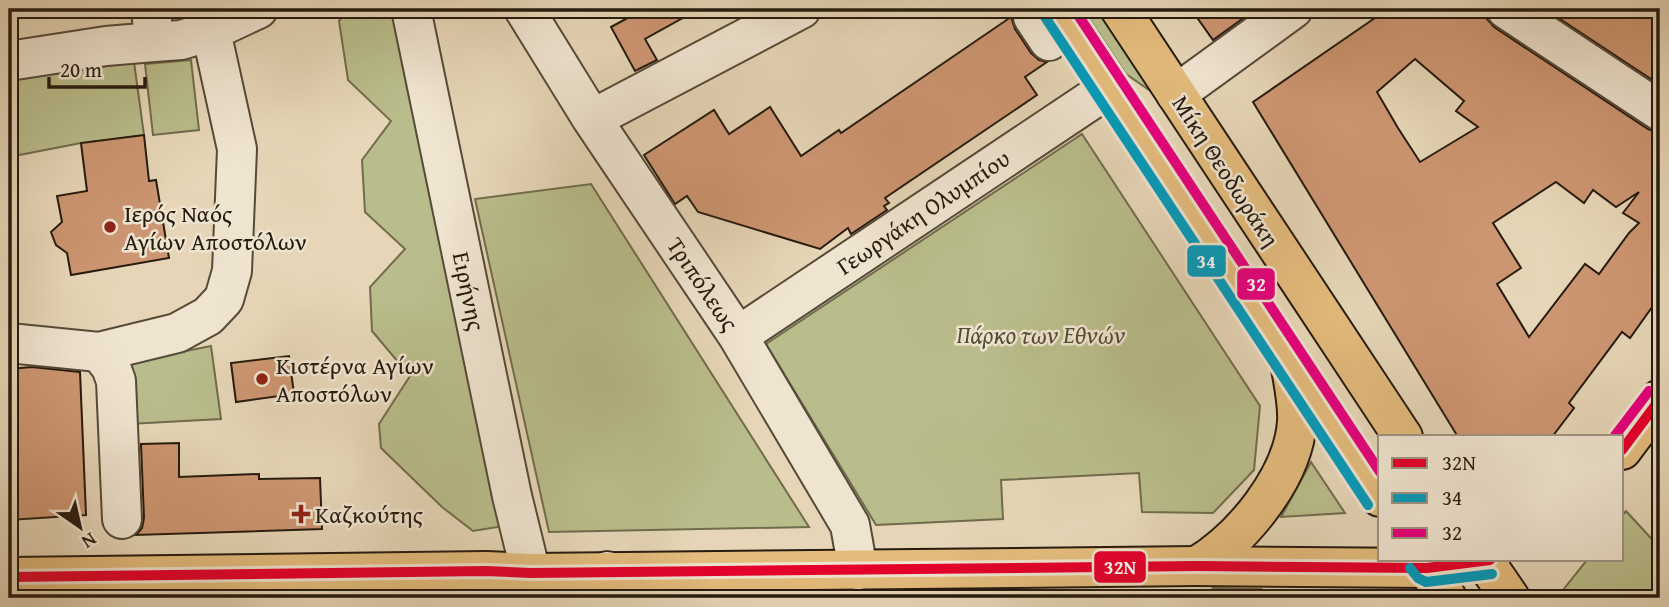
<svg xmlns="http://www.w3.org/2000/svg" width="1669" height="607" font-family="'Gentium Book Plus',serif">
	<rect width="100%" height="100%" fill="#e6d6b7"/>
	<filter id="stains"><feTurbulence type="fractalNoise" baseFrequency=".00286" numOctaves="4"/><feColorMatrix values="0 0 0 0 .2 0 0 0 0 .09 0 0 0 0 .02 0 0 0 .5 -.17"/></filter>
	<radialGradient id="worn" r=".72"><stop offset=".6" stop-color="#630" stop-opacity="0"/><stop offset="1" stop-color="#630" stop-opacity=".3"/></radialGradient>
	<path fill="#b9bd8b" stroke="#706c4d" stroke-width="2" d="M349 9H404L510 525 473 531 442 507 381 448 379 424 410 376 372 331 370 287 405 249 365 212 362 160 391 121 348 80 339 21Z
		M1083 9H1098L1136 66 1162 99 1126 74Z
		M191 60 199 130 153 135 145 64Z
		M134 62 144 135 81 143 9 157V80Z
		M1082 134 1260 406 1254 470 1213 513 1142 512 1139 473 1001 480 1003 519 876 525 766 344Z
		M591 184 809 527 549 532 475 199Z
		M211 346 221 419 129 424 121 364Z
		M1311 462 1345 513 1281 517Z
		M1626 511 1660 548V598H1561L1559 595 1587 560H1622V516Z
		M1213 588 1261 589 1256 598H1207Z"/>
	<path fill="#cd9672" stroke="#261b0f" stroke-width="2" fill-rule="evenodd" d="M644 9H699L645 39 657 60 635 71 611 27Z
		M1191 9H1256L1213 40Z
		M1388 9H1484L1487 19 1494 27 1648 129 1660 133V296L1630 338 1622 332 1569 403 1574 408 1552 437H1458L1253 102ZM1415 59 1464 101 1456 111 1478 127 1420 162 1398 128 1377 92ZM1556 182 1584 203 1593 190 1616 207 1639 192 1623 213 1639 223 1629 233 1599 274 1585 264 1529 337 1497 284 1521 268 1493 223Z
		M1545 9H1660V85Z
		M1011 17 1015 29 1031 53 1039 60 1047 62 1025 77 1037 95 885 198 889 203 884 206 887 210 851 234 848 228 820 249 698 212 687 196 675 204 644 155 714 110 729 134 770 107 801 156 839 130 841 133Z
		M144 135 149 181 156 180 169 258 71 275 67 253 56 245 51 232 62 222 57 196 87 191 81 143Z
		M289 356 294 394 236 402 231 363Z
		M32 367 80 372 86 515 9 520V369Z
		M179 443V477L259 474V479L320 478 322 529 136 535 142 528 144 518 141 444Z"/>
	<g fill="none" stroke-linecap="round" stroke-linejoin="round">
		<defs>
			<path id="minor" d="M411 9 512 496 537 598
				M524 9 592 119 738 336 850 525 858 570
				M1506 9 1660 111
				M1033 17 1049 41
				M154 42 181 40 211 31 258 9
				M9 61 106 46 154 42 151 9
				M1176 94 1293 9
				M592 119 801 9
				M738 336 1109 88
				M9 343 99 352 177 333 208 316 224 299 232 271 237 149 211 31
				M99 352 111 367 116 381 122 519
				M607 571 643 598
				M289 574V598"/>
			<path id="major" d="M1622 450 1660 399
				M9 577 486 571 531 573 1197 566 1427 568 1490 560"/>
			<path id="highway" d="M1057 9 1380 497
				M1120 9 1403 437
				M1421 560 1447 598
				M1484 560 1510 598
				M1197 566C1243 538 1293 477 1297 422 1298 404 1294 386 1291 368"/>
		</defs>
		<use href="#minor" stroke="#564a39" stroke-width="42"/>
		<use href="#major" stroke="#261b0f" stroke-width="42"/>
		<use href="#highway" stroke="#261b0f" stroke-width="42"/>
		<use href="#minor" stroke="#efe4d0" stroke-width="38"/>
		<use href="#major" stroke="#e3bb7c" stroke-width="38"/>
		<use href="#highway" stroke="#e3bb7c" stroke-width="38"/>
		<defs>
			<path id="bus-1" d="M1622 450 1660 399
				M9 577 486 571 531 573 1197 566 1427 568 1490 560"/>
			<path id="bus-2" d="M1045 17 1368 505
				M1410 568 1418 578 1426 582 1492 574"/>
			<path id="bus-3" d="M1074 9 1380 472
				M1614 437 1649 391"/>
		</defs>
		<use href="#bus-1" stroke="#efe4d0" stroke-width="16"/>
		<use href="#bus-2" stroke="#efe4d0" stroke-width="16"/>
		<use href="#bus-3" stroke="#efe4d0" stroke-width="16"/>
		<use href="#bus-1" stroke="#e4002b" stroke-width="10"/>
		<use href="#bus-2" stroke="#049bbb" stroke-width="10"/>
		<use href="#bus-3" stroke="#e5007d" stroke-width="10"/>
	</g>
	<g fill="#8f2418" stroke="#efe4d0" stroke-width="2.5">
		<circle cx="110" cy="227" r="7"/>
		<circle cx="262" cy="379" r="7"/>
		<path d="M297.5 503.5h7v7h7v7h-7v7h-7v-7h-7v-7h7z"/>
	</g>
	<g text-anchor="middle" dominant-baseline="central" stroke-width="5" stroke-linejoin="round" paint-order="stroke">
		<g font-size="24" fill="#261b0f" stroke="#efe4d0">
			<text transform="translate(1226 171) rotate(57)">Μίκη Θεοδωράκη</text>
			<text transform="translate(923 212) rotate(-34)">Γεωργάκη Ολυμπίου</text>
			<text transform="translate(703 284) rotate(56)">Τριπόλεως</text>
			<text transform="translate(469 291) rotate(78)">Ειρήνης</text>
		</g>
		<g font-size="24" fill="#261b0f" stroke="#efe4d0" text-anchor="start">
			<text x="124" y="213">Ιερός Ναός<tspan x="124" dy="28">Αγίων Αποστόλων</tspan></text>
			<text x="276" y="365">Κιστέρνα Αγίων<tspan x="276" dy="28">Αποστόλων</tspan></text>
			<text x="315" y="514">Καζκούτης</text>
		</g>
		<g font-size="24" font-style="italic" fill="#524c34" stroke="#efe4d0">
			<text x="1041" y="334">Πάρκο των Εθνών</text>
		</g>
	</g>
	<g stroke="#efe4d0" stroke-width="2.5">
		<rect x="1186" y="244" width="41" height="34" rx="7" fill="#049bbb"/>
		<rect x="1236" y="267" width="40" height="34" rx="7" fill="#e5007d"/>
		<rect x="1093" y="550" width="54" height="34" rx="7" fill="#e4002b"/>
	</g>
	<g font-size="19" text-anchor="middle" font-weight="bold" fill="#fff">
		<text x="1206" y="268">34</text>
		<text x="1256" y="291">32</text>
		<text x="1120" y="574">32Ν</text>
	</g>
	<rect width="1669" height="607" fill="none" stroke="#e6d6b7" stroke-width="35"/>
	<rect x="10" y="10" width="1648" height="586" fill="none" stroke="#261b0f" stroke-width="3.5"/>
	<rect x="18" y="18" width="1634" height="572" fill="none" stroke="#261b0f" stroke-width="2"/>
	<rect x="1378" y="435" width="245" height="126" fill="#efe4d0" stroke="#9f9483" stroke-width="2"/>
	<rect x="1392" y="458" width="35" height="10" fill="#e4002b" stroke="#9f9483" stroke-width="2"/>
	<text x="1442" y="470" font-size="21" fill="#261b0f">32Ν</text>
	<rect x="1392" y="493" width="35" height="10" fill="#049bbb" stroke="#9f9483" stroke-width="2"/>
	<text x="1442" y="505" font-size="21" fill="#261b0f">34</text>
	<rect x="1392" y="528" width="35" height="10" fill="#e5007d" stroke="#9f9483" stroke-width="2"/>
	<text x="1442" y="540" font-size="21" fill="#261b0f">32</text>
	<g transform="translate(80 527) rotate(146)" stroke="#efe4d0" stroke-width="5" paint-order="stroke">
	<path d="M0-5L12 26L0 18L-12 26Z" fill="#261b0f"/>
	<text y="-10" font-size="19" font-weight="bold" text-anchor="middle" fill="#261b0f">N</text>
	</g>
	<path d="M49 77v10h96v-10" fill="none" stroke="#261b0f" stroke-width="3.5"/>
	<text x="60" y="77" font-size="21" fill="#261b0f" stroke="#efe4d0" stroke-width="5" paint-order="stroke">20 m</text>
	<rect width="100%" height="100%" filter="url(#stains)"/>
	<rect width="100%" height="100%" fill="url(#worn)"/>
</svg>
